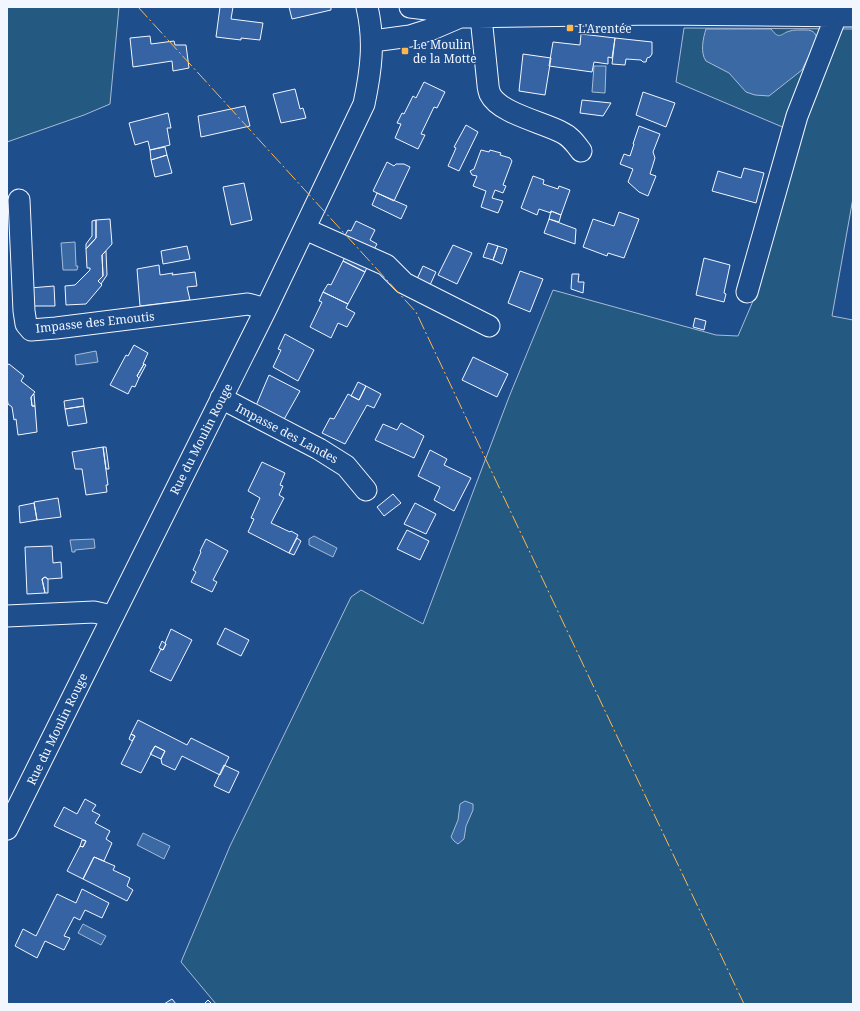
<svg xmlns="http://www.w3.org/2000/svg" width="860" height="1011" font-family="'Noto Serif',serif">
	<rect width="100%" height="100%" fill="#1f4e8c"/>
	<path fill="#245a82" stroke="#a8bbd7" d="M7 7H119L110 104 84 115 7 142Z
		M684 28 853 29V198L832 316 853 320V1004H216L181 962 230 846 351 597 361 590 423 624 509 397 553 290 716 335 738 336 753 301 799 134 676 82Z"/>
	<path fill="#3b69a3" stroke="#a8bbd7" d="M706 29H771C780 41 781 33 790 31 793 30 797 30 800 30 809 30 815 29 817 39L802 70 769 96 755 95 746 92 729 73 706 61C700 53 703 38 706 29Z
		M594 66H606L605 93 592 92Z
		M75 242 76 266H78L77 270H63L61 243Z
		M96 351 98 362 76 365 75 355Z
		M314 536 337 548 333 557 309 545V539Z
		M94 539 95 548 75 550V552H72L70 540Z
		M465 801 473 804V810L466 826 464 839 458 844 454 841 451 837 458 820 460 804Z
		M143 833 170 846 164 859 137 845Z
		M83 924 106 936 101 945 78 933Z"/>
	<path fill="#3563a3" stroke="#f2f6ff" d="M220 7H233L231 19 263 23 260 40 241 38V40L216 37Z
		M289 7H331V10L292 19Z
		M581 34 615 38 612 58 608 57V64L594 62 592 72 549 66 553 42 580 45Z
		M150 36 151 44 174 41 175 45H186L189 68 173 71 172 61 133 67 130 38Z
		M615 38 652 42V54L650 57 647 58 646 62H643L641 60 626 59 625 65 612 64Z
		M523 54 551 58 545 95 519 91Z
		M424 82 445 92 437 108 434 107 421 134 425 135 418 149 395 138 401 124 397 123 402 113 404 114 413 96 416 98Z
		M295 89 300 109 303 108 306 118 281 123 273 94Z
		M643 92 675 103 666 127 636 115Z
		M582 100 611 103 603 116 580 113Z
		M245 106 250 126 201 137 198 116Z
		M168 113 171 128H167L170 145 150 150 148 141 135 145 129 123Z
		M466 125 478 132 459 171 448 166 456 148 454 147Z
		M639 126 660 134 653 152 655 158 650 174 656 176 648 196 639 192 628 182 633 169 620 164 624 154 630 156 634 144H633Z
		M165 147 167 155 151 160 150 150Z
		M481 150 489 152 490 150 501 153 500 155 510 158 512 161 503 185 506 186 503 193 495 190 492 198 503 201 498 213 481 207 486 191 473 186 477 176 472 175 470 171 474 169Z
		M167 155 172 173 155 177 151 160Z
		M387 162 394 166 396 164H404L410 167 394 201 373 191Z
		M744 168 764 173 756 203 712 191 718 171 741 178Z
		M533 176 544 180 543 184 558 189 559 186 570 190 561 215 551 211V213L539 209 537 215 521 208Z
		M244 183 252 220 231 225 223 187Z
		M377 193 407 206 401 219 372 205Z
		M551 211 561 215 559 222 549 219Z
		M619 212 639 219 624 258 608 253 607 256 583 247 593 219 614 226Z
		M110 219 112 244 102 255 103 276 98 281 102 285 86 304 66 305 65 286 75 285 90 270V268H87L86 249 96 238V220Z
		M549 219 576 229 575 244 544 233Z
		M96 220V238L86 249V244L92 236V221Z
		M356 221 375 230 370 240 377 244 372 253 343 239 348 230 351 231Z
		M488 243 498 246 493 260 483 257Z
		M453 245 472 253 457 284 438 275Z
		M187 246 190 259 163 264 161 251Z
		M498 246 507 249 502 264 493 260Z
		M106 251 107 275 101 284 98 281 103 276 102 255Z
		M347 253 368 265 365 272 343 261Z
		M704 258 730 265 724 293 726 294 724 302 696 295Z
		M343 261 365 272 348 304 323 292 328 284 331 285Z
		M159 265 160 275 173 273 172 275 195 272 197 286 187 287 190 300 140 306 137 269Z
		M423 266 436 272 430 285 417 279Z
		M520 271 543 279 530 312 508 303Z
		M572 274H579L578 282H584L583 293 571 289Z
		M54 286 55 306H31L30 288Z
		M323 292 348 304 346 308 355 313 347 327 338 323 331 338 310 327 322 302 319 301Z
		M695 318 706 321 704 330 693 327Z
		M285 334 314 350 298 381 273 367 281 350 278 349Z
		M134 345 148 353 143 364H144L137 376 139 378 135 387 132 386 128 394 110 385 126 355 128 356Z
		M473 357 508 374 497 397 462 380Z
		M9 364 24 376 21 381 35 392 31 397 32 406H35L37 432 18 435 16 419 14 420 12 407 8 404 7 397V365Z
		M144 364 146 365 139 378 137 376Z
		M269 375 300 391 282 423 255 408Z
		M358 382 366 386 359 400 351 396Z
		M366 386 381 394 374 408 367 405 345 444 322 433 330 418 334 419 348 394 359 400Z
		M34 394 35 406H32L31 397Z
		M83 398 84 406 65 409 64 401Z
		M84 406 87 423 68 426 65 409Z
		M401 423 424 436 414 458 375 440 383 424 397 430Z
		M103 447 108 485H106L107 492 86 495 82 469H75L72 452Z
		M103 447H106L109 469H106Z
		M430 450 447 459 444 465 471 478 454 511 434 500 440 487 418 476Z
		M262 462 285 473 280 485 283 486 279 495 284 498 271 523 290 532 291 531 298 535 289 553 248 532 254 519 251 518 260 498 248 491Z
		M393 494 401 503 384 516 377 507Z
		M58 498 61 517 37 520 34 502Z
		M34 503 37 520 20 523 19 506Z
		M415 503 436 514 426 534 404 524Z
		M407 530 429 541 420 560 397 549Z
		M297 538 301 541 294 555 289 553Z
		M206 539 228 551 213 580 217 582 212 592 191 582 196 572 193 570 201 552 200 551Z
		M52 546 53 563 61 562 62 578 48 579 45 577 42 579 45 593 27 594 25 547Z
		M45 577 48 579V593H45L42 579Z
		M225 628 249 640 241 656 217 644Z
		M171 629 192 640 171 681 150 671 161 649 163 650 166 644 165 643Z
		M162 641 166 644 163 650 159 648Z
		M138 720 187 745 191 738 229 757 220 775 182 756 175 770 162 764 161 759 165 751 155 746 141 773 121 764 135 736 131 734Z
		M131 734 135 736 132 741 129 739Z
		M155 746 165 751 161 759 150 754Z
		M224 765 239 772 229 793 214 786Z
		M85 799 96 805 92 811 100 815 95 823 110 831 106 839 112 843 104 861 94 857 83 879 67 871 80 846 83 847 86 841 54 826 64 807 77 814Z
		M82 840 86 841 83 847 80 846Z
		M94 857 115 866 113 870 130 878 127 886 133 890 127 901 83 879Z
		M82 889 109 903 102 918 85 910 80 920 74 917 64 936 70 938 64 950 45 941 37 958 15 946 23 929 36 936 57 894 76 903Z
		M172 999 176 1004H164Z
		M208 1000 212 1004H204Z"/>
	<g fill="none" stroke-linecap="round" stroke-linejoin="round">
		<defs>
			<path id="minor" d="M410 7 427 9 460 17
				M481 17 488 85C488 88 489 91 490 94 499 113 542 122 561 132 570 136 575 143 581 151
				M373 41 410 36 432 29 460 17 655 14 853 16
				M19 200 24 311 26 324 31 330 56 328 248 304 266 309
				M305 229 386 265 404 283 489 326
				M747 292 797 116 836 16
				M221 398 319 449 346 466 366 490
				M7 616 94 612 112 616
				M7 829 266 309 364 104C371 71 375 41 367 7"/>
		</defs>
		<use href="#minor" stroke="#f2f6ff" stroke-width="23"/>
		<use href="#minor" stroke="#1f4e8c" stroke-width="21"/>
		<path stroke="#ffb74d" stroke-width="1" stroke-dasharray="14 3 2 3" stroke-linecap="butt" d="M138 7 416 312 744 1004"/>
	</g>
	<g fill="#ffb74d" stroke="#1f4e8c" stroke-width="1.5">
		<rect x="566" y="24" width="8" height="8" rx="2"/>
		<rect x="401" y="47" width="8" height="8" rx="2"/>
	</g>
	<g text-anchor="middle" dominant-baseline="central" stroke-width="3" stroke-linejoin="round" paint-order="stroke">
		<g font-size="12" fill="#f2f6ff" stroke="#1f4e8c" text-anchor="start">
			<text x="578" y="28">L'Arentée</text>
			<text x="413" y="44">Le Moulin<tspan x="413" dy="14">de la Motte</tspan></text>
		</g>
		<g font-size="12" fill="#f2f6ff" stroke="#1f4e8c">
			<text transform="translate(95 322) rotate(-6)">Impasse des Emoutis</text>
			<text transform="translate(287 433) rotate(28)">Impasse des Landes</text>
			<text transform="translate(201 439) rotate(-63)">Rue du Moulin Rouge</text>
			<text transform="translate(57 729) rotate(-64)">Rue du Moulin Rouge</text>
		</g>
	</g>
	<rect width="860" height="1011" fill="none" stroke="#f2f6ff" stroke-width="16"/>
</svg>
